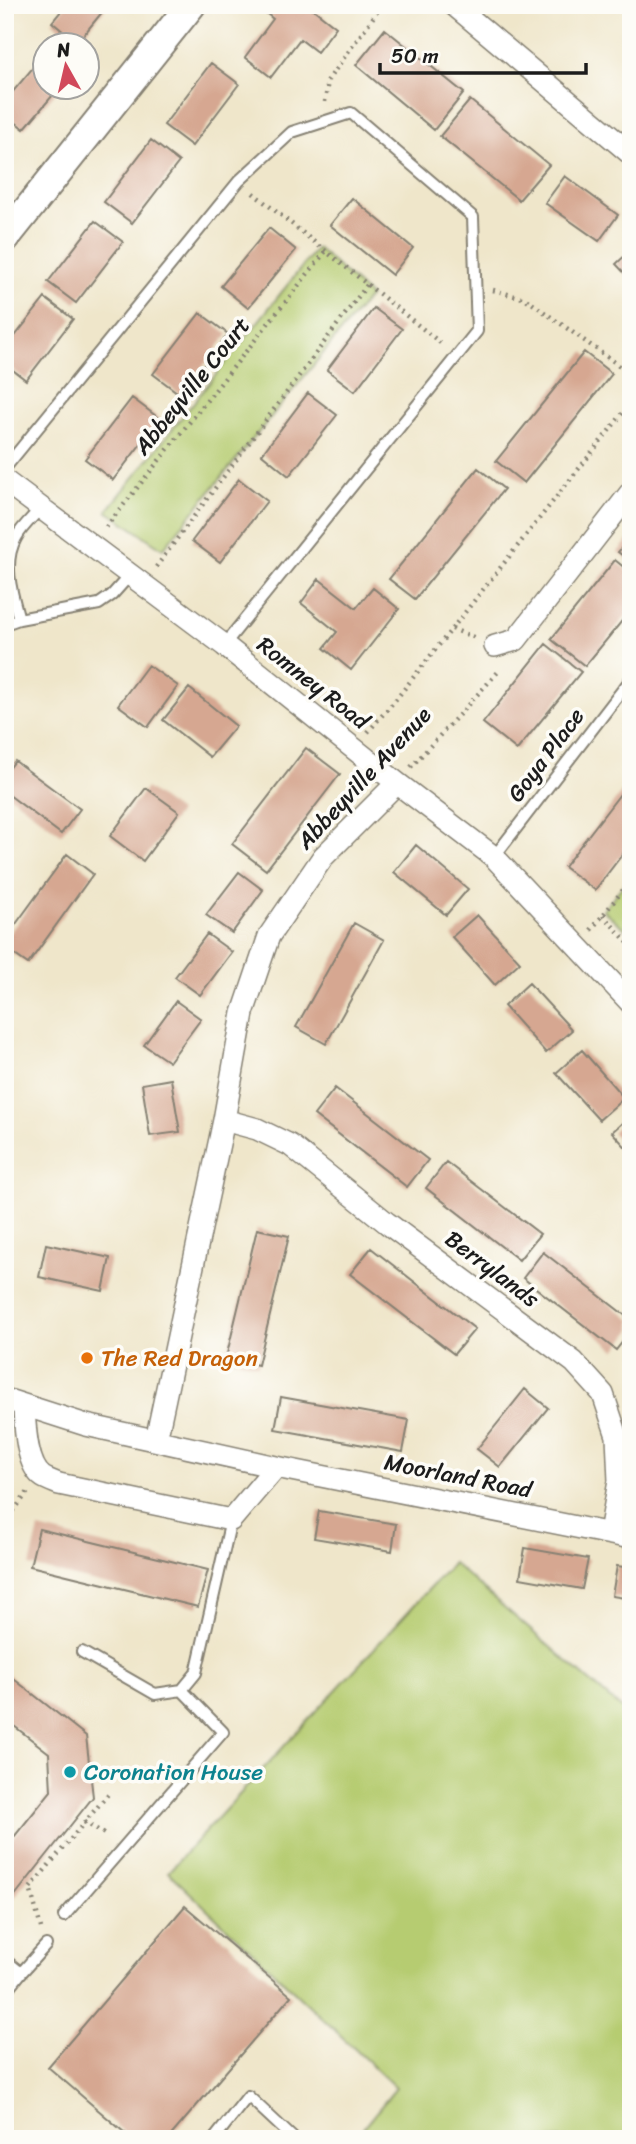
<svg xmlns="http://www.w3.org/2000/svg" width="636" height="2144" font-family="Sriracha,sans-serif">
	<rect width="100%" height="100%" fill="#fdfcf7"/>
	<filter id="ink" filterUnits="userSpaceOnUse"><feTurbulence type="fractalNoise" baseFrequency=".0143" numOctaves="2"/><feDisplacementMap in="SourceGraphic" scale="14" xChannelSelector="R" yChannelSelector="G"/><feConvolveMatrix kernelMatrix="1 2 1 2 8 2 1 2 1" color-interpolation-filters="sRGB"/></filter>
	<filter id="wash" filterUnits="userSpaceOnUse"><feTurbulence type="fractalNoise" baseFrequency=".00686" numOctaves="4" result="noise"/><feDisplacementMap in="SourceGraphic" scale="28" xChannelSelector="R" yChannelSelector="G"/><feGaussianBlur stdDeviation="1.57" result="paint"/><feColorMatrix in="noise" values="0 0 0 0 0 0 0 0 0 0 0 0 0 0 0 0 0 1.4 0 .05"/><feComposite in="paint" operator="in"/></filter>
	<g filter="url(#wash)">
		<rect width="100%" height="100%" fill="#efe6ca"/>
		<path fill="#b6cc71" stroke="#697446" stroke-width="2" d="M317 248 370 296 163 549 107 511Z
			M631 875V934L603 910Z
			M453 1563 631 1717V2139H354L396 2088 168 1872Z"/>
		<g id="blocks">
			<path fill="#d6a791" d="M66 5H108L77 43 52 22Z
				M260 5H308L336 27 317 52 300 39 271 77 245 57 273 19 259 7Z
				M385 29 464 93 434 130 356 65Z
				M46 52V88H59L24 129 5 114V101Z
				M211 63 239 84 192 146 164 125Z
				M470 100 549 165 519 200 440 136Z
				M151 140 179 162 132 223 104 202Z
				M565 176 618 215 599 241 545 203Z
				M352 198 413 248 392 275 330 225Z
				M95 221 123 242 76 303 48 282Z
				M269 228 296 250 248 308 221 286Z
				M631 250V280L616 264Z
				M45 298 73 319 26 380 5 364V349Z
				M374 308 402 329 355 391 327 370Z
				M200 313 228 334 181 395 153 374Z
				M584 352 612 374 524 483 496 461Z
				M308 393 337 415 289 476 262 454Z
				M132 398 160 419 113 480 85 459Z
				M478 468 504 489 415 599 389 579Z
				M239 479 267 501 220 562 192 541Z
				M631 537V562L618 552Z
				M615 560 631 573V610L585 666 551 639Z
				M319 579 356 608 373 588 399 609 351 670 324 648 337 632 301 603Z
				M546 644 581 672 517 750 483 723Z
				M148 665 178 686 148 727 118 705Z
				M189 688 236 726 210 757 163 720Z
				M306 748 340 774 266 870 232 844Z
				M15 761 80 809 61 834 5 792V774Z
				M627 785 631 787V843L595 890 564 867Z
				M146 788 179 812 143 861 110 836Z
				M416 845 468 889 446 915 394 872Z
				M67 854 93 874 28 964 5 948V939Z
				M239 872 263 890 232 933 206 915Z
				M477 915 520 962 495 985 452 937Z
				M354 923 384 940 326 1044 296 1027Z
				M207 934 232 952 200 995 175 977Z
				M529 983 572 1030 546 1053 504 1006Z
				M176 1001 201 1019 169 1062 144 1045Z
				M582 1050 624 1098 599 1120 556 1073Z
				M171 1079 180 1132 150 1136 142 1084Z
				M335 1088 428 1160 407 1187 314 1115Z
				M631 1115V1153L612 1132Z
				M446 1162 540 1234 519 1260 426 1188Z
				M257 1229 289 1236 258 1365 226 1358Z
				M46 1244 110 1258 103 1291 39 1277Z
				M371 1248 475 1329 454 1354 350 1274Z
				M543 1252 631 1320V1331L616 1350 523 1278Z
				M525 1389 548 1408 500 1467 477 1449Z
				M281 1397 409 1420 403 1452 275 1429Z
				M319 1511 396 1524 392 1551 314 1538Z
				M39 1529 208 1570 198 1607 30 1566Z
				M525 1548 588 1559 582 1589 520 1578Z
				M617 1566 631 1568V1599L612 1596Z
				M5 1672 86 1736 93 1797 5 1908V1848L51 1791 49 1753 5 1719Z
				M185 1906 291 1996 168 2139H132L48 2067Z"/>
		</g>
	</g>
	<g filter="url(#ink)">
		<use href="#blocks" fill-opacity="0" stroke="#868173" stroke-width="2"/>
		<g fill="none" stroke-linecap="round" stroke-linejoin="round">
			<defs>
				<path id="service" d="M5 468 239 181 292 132 351 113 473 217 477 331 224 645
					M19 619C12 594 2 563 16 538 21 528 32 518 40 509
					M5 624 19 619 99 604 112 595 129 576
					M494 857 631 679
					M82 1652 155 1694 182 1690 196 1673 231 1520
					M64 1916 223 1732 182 1690
					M5 1960 21 1973 5 1993
					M21 1973 46 1945
					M214 2139 248 2096 294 2139"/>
				<path id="minor" d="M454 5 631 154
					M5 481 224 645 397 783 494 857 631 1003
					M495 646 516 640 631 492
					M224 1120 257 1129 290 1145 387 1223 574 1362 603 1394 617 1436 619 1481 610 1533
					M5 1399 86 1425 276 1467 631 1538
					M24 1407C25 1426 26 1465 43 1477 48 1480 54 1482 59 1484L231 1520 276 1467
					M156 1440 224 1120 243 1013 269 936 323 857 397 783"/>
				<path id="tertiary" d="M5 238 191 5"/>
			</defs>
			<use href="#service" stroke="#868173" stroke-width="14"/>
			<use href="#minor" stroke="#868173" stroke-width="24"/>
			<use href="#tertiary" stroke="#868173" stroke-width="32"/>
			<path stroke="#868173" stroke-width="4.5" stroke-dasharray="2 5" stroke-linecap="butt" d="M325 102 328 80 382 5
				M253 193 443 345
				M493 290 526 299 631 374
				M106 527 326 251
				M156 567 367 285
				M452 629 476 638
				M368 732 397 698 631 403
				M411 767 498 672 497 669
				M603 915 631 946
				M591 930 631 880
				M5 1522 28 1492
				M84 1822 108 1836
				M41 1928 30 1888 109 1793"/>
			<use href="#service" stroke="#fff" stroke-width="10"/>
			<use href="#minor" stroke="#fff" stroke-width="21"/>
			<use href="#tertiary" stroke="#fff" stroke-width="28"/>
		</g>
	</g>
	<circle fill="#e8710a" stroke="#fdfcf7" stroke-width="2.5" cx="87" cy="1358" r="7"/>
	<circle fill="#0f9aa8" stroke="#fdfcf7" stroke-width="2.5" cx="70" cy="1772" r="7"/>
	<g text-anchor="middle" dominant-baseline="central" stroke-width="7" stroke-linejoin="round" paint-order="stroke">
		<g font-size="23" fill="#1c1c1c" stroke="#fdfcf7">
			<text transform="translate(192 386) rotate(-51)">Abbeyville Court</text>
			<text transform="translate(313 683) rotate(38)">Romney Road</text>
			<text transform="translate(546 755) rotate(-53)">Goya Place</text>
			<text transform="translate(364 778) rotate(-47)">Abbeyville Avenue</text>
			<text transform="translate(492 1269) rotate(37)">Berrylands</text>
			<text transform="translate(458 1476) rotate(11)">Moorland Road</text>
		</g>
		<g font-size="23" fill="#c56008" stroke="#fdfcf7" text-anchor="start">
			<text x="101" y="1358">The Red Dragon</text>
		</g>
		<g font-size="23" fill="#0d838f" stroke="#fdfcf7" text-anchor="start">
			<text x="84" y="1772">Coronation House</text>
		</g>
	</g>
	<rect width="636" height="2144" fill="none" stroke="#fdfcf7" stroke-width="28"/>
	<g transform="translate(66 66) rotate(352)"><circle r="33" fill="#fdfcf7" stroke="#a3a29f" stroke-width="2"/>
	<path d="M0-5L12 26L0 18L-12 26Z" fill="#d1495b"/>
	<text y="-10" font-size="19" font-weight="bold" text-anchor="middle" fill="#1c1c1c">N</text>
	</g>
	<path d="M380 63v10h206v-10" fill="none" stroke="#1c1c1c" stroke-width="3.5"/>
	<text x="391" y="63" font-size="21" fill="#1c1c1c" stroke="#fdfcf7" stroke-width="5" paint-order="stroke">50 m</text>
</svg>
